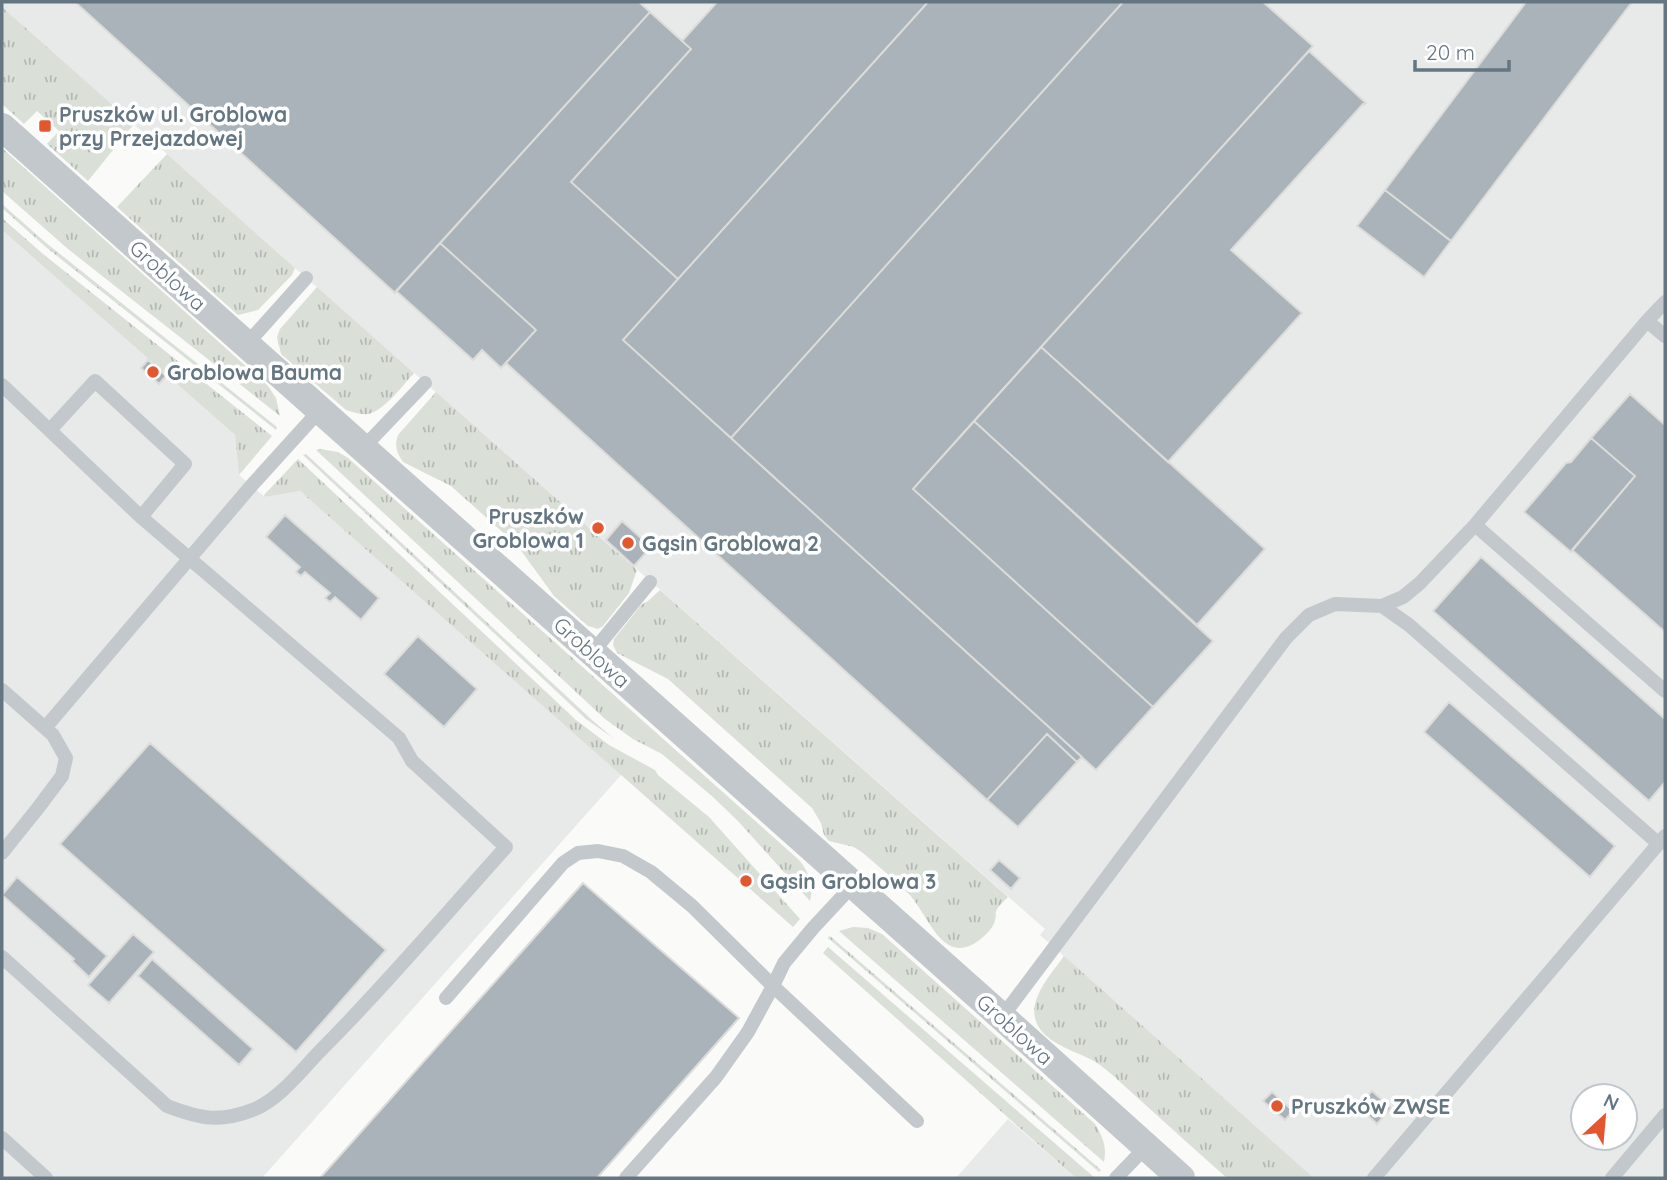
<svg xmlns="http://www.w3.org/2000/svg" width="1667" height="1180" font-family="Quicksand,sans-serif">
	<defs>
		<pattern id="grass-tufts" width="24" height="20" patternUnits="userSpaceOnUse" patternTransform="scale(1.75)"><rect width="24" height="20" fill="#dadfd7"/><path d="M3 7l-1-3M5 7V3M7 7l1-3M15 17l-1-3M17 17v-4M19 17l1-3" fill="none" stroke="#b4b9b4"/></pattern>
	</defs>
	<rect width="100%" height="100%" fill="#fafaf8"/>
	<path fill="#e8e9e9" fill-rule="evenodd" d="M2 2H1665V1178H1314L1040 935 1045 929 295 268 2 7ZM1583 1096H1625V1138H1583Z
		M2 230 235 435 239 475 265 497 300 491 622 774 262 1178H2Z
		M1008 1119 1076 1178H956Z"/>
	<path fill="url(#grass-tufts)" d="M2 7 134 124 88 181 47 144 59 131 37 111 24 124 2 104Z
		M2 148 268 386 276 398 280 416 68 249 2 191Z
		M167 154 295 268 292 275 258 310 238 315 117 207Z
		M2 204 45 242 277 427 276 430 47 248 2 208Z
		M2 218 43 254 272 436 239 475 235 435 2 230Z
		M317 287 414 373C403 385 384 411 368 414 360 415 353 412 346 410L281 354 277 337 280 329Z
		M436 392 637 570 629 593 603 626 598 629 588 626 554 596 517 545 451 486 403 462C397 453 394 446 398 435Z
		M320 449 338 452 348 458 799 860C809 872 814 886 810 901L738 821 713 797 662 754 633 739 605 719 316 450Z
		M306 454 592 720 613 738 586 719 303 455Z
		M298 459 576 720 609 745 655 770 658 775 709 817 800 919 793 927 300 491 265 497 264 495Z
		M660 590 1008 897C1004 901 1000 905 997 909 994 916 997 912 995 920 994 926 988 933 983 937 943 972 929 914 908 893 894 879 878 866 863 853L854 847 829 841 824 835 821 823 812 808 668 679 617 653 613 645 614 639 641 605 648 601Z
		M853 927 868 928 882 934 1095 1124C1103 1137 1107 1147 1104 1162L839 931Z
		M830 936 1101 1170 1099 1172 828 938Z
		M828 947 1095 1178H1076L823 953Z
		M1064 956 1314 1178H1227C1197 1152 1168 1125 1139 1099 1124 1086 1110 1071 1094 1061 1074 1050 1041 1043 1035 1018 1030 996 1053 972 1064 956Z"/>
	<path fill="#aab3b9" stroke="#dcdcda" stroke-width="2" d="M75 2H639L650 12 395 293Z
		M717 2H928L678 279 571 182 691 49 682 41Z
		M928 2H1123L731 438 623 340Z
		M1123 2H1263L1313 46 913 489 1153 707 1096 770 731 438Z
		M1526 2H1632L1451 241 1385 190Z
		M650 12 691 49 571 182 678 279 623 340 1082 757 1077 762 1047 734 987 800 506 363 536 330 440 243Z
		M1309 51 1366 103 1364 105 1363 104 1231 250 1302 313 1168 462 1041 347Z
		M1385 190 1451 241 1424 277 1357 226Z
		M440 243 536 330 501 368 482 350 473 360 396 291Z
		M1041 347 1265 549 1197 625 974 421Z
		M148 360 166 376 159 384 141 368Z
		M1630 394 1665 425V632L1572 550 1635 476 1591 438Z
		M974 421 1213 641 1153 707 913 489Z
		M1591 438 1635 476 1571 552 1524 512 1566 463 1571 462Z
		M285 515 379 598 361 620 335 597 330 602 325 598 330 593 305 572 301 576 296 572 300 567 266 537Z
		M622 521 651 547 634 566 606 540Z
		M1481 557 1665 719V782L1649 801 1433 611Z
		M418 636 477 689 444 727 384 674Z
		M1449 702 1615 846 1590 877 1424 732Z
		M1047 734 1077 762 1018 827 987 800Z
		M150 743 386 950 296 1052 60 844Z
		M999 860 1020 878 1011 889 990 870Z
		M17 877 107 956 89 977 72 961 74 959 2 895Z
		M583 883 739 1018 597 1178H320Z
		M133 934 154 952 109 1003 88 985Z
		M152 959 253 1049 239 1065 138 976Z
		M1372 1091 1391 1108 1377 1124 1358 1106Z
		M1272 1092 1293 1111 1285 1120 1263 1101Z"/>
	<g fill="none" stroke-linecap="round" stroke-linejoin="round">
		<path stroke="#c3c8cc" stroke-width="14" d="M1647 321 1665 336
			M246 345 306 278
			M2 385 141 517 399 738 412 761 506 847C444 916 384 987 319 1052 300 1072 280 1098 255 1109 220 1123 201 1119 167 1106L2 957
			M50 430 95 381 185 464 141 517
			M363 448 425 383
			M1475 525 1665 691
			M1382 606 1409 625 1659 844
			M592 653 650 582
			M2 690 53 735 66 758 62 776 38 808 2 853
			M45 728 252 485 320 410
			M853 885 813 928 784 963 773 986 917 1121
			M446 998 563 863 578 853 598 851 623 856 651 872 692 906 773 986 748 1032 716 1077 626 1178
			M1002 1017 1286 638 1309 615 1335 604 1382 606 1403 597 1420 583 1475 525 1647 321 1665 302
			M2 1138 46 1178
			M1116 1178 1146 1147
			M1374 1178 1665 836
			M1612 1178 1665 1115"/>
		<path stroke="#c3c8cc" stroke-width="28" d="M2 127 1002 1017 1181 1178"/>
	</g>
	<g fill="#e4572e" stroke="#fff" stroke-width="2.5">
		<rect x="38" y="119" width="14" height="14" rx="3.5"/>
		<circle cx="153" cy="372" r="7"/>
		<circle cx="598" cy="528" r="7"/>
		<circle cx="628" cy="543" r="7"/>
		<circle cx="746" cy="881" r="7"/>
		<circle cx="1277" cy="1106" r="7"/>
	</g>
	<g text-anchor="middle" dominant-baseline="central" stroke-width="7" stroke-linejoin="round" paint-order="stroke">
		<g font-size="21" font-weight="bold" fill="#657683" stroke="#fff" text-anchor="start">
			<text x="59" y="114">Pruszków ul. Groblowa<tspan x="59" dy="24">przy Przejazdowej</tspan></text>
			<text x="167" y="372">Groblowa Bauma</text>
			<text x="584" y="516" text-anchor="end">Pruszków<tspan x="584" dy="24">Groblowa 1</tspan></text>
			<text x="642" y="543">Gąsin Groblowa 2</text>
			<text x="760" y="881">Gąsin Groblowa 3</text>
			<text x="1291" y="1106">Pruszków ZWSE</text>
		</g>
		<g font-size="21" fill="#657683" stroke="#fff">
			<text transform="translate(168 275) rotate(42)">Groblowa</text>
			<text transform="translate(592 652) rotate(42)">Groblowa</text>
			<text transform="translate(1015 1029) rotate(42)">Groblowa</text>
		</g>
	</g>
	<rect width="1667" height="1180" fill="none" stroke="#657683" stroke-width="7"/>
	<g transform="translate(1604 1117) rotate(26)"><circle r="33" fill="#ffffff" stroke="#c1c8cd" stroke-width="2"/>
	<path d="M0-5L12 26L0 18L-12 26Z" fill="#e4572e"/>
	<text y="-10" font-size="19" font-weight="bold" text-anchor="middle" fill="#657683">N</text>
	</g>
	<path d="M1415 60v10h94v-10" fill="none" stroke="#657683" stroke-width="3.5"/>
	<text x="1426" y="60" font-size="21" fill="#657683" stroke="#ffffff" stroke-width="5" paint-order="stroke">20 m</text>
</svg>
